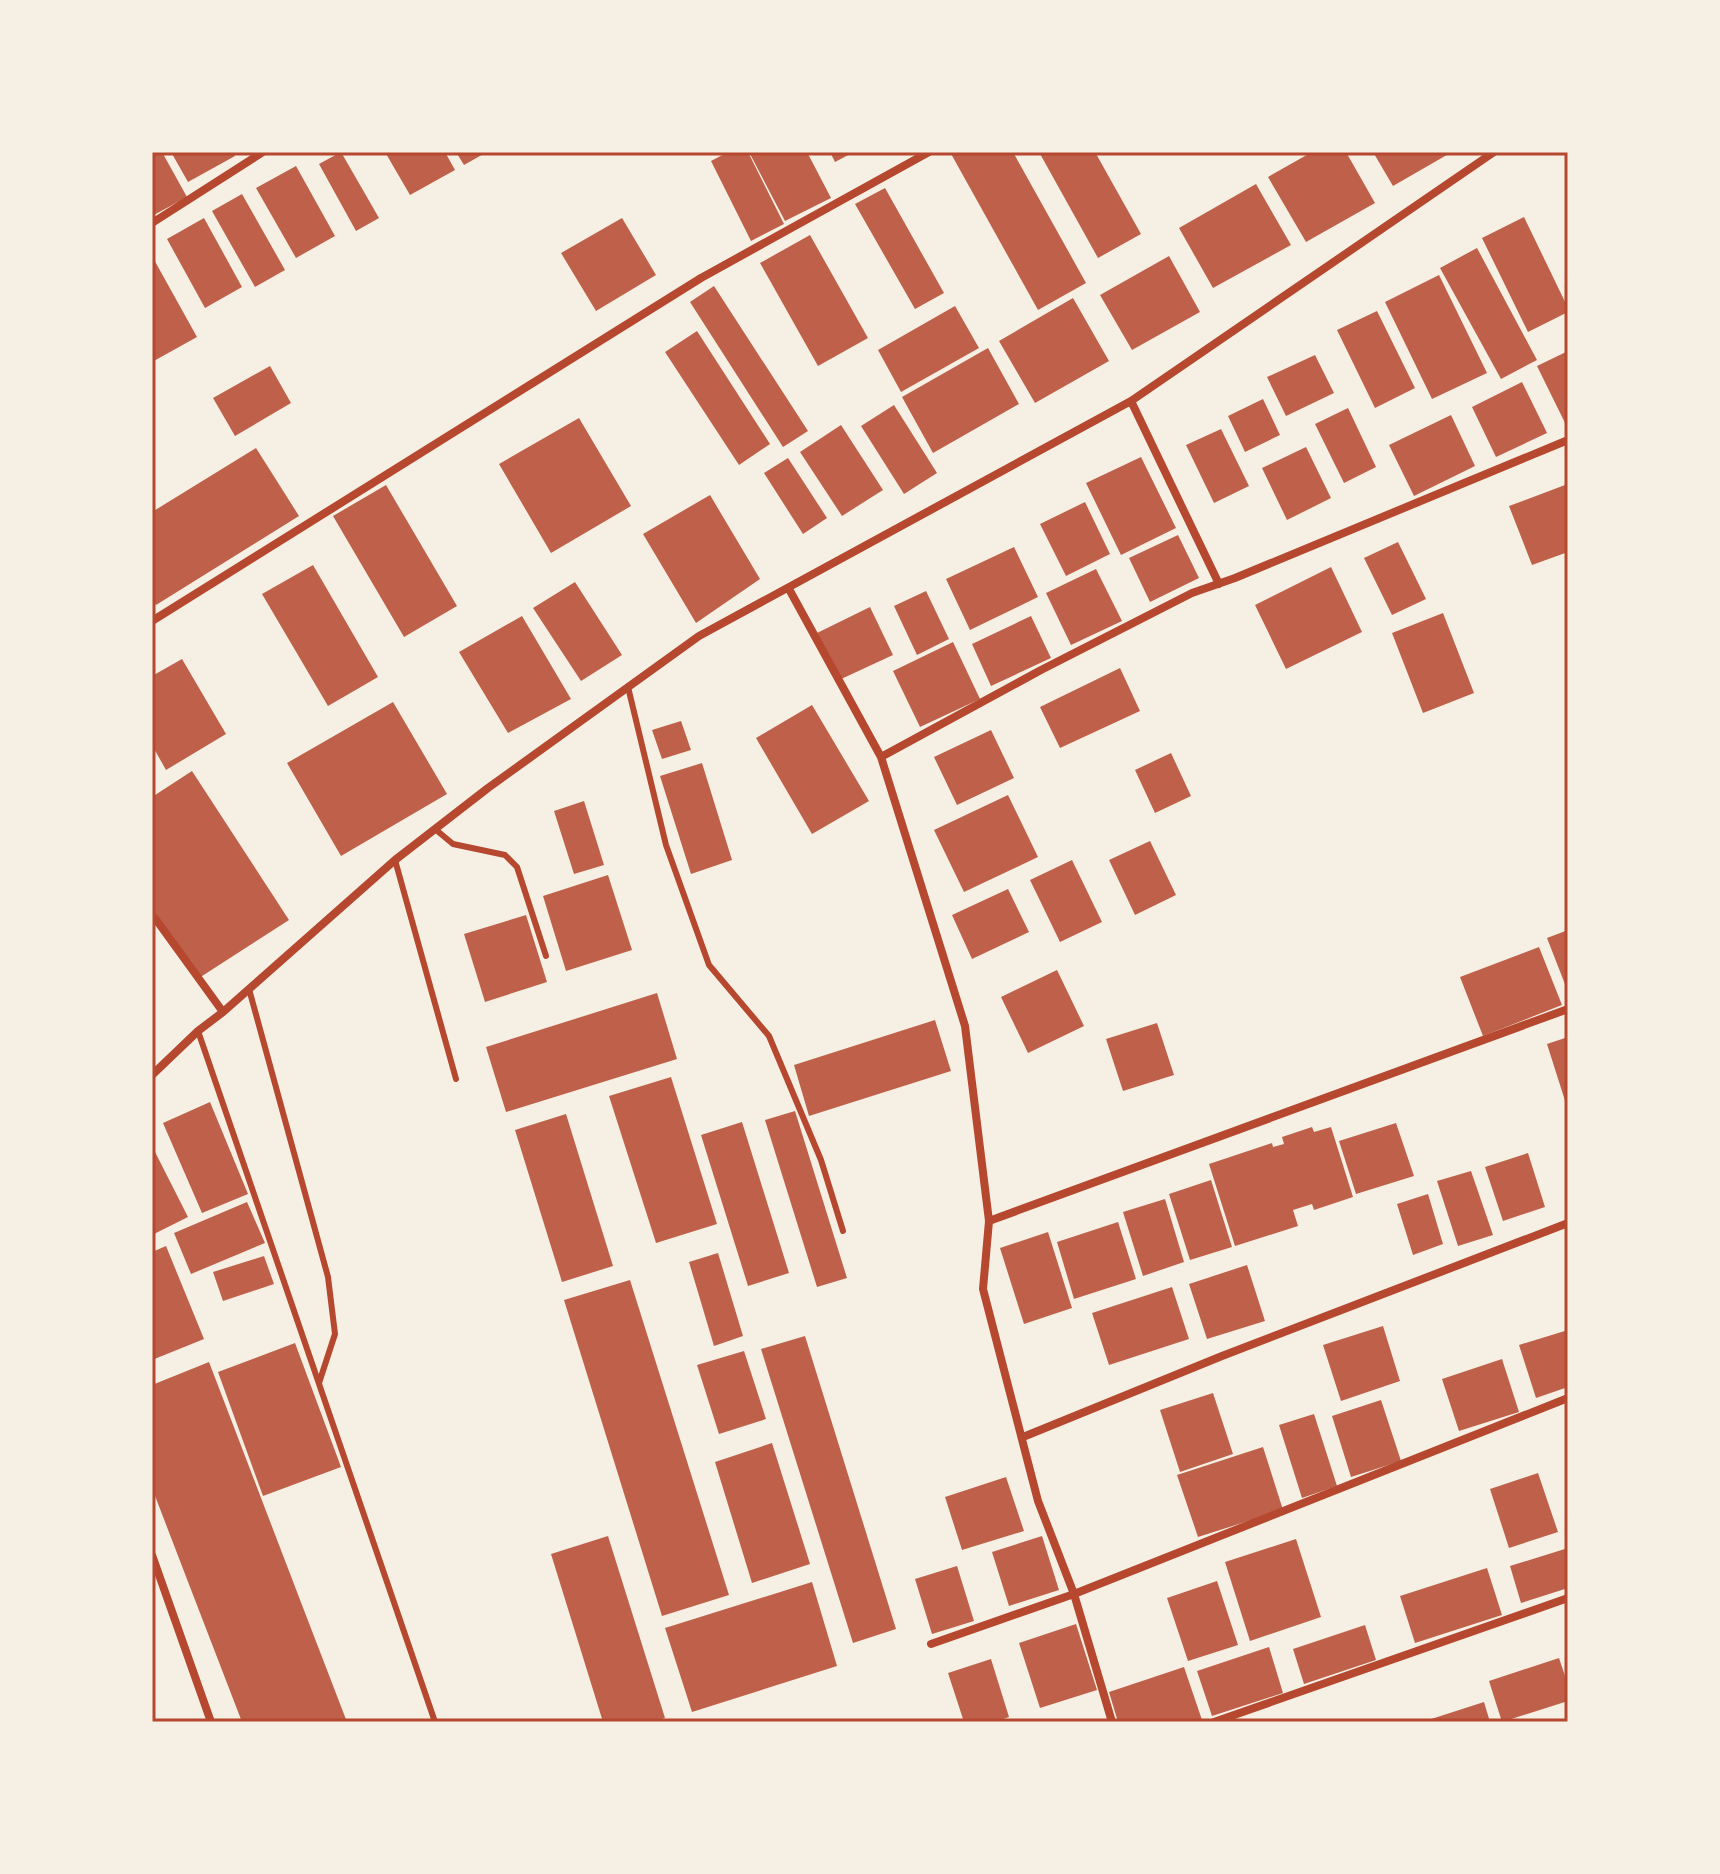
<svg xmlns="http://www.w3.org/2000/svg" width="1720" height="1874" font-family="'Alegreya Sans',sans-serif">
	<rect width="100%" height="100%" fill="#f6efe4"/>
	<path fill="#bf614a" d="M152 152H162L187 197 152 216Z
		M171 152H233L235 156 188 182Z
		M341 152 379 218 356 231 319 164Z
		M385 152H445L455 170 410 195Z
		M456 152H487L464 165Z
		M728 152H748L784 224 751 241 711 161Z
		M749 152H807L831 198 785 221Z
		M830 152H854L835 162Z
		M950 152H1013L1086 283 1038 310Z
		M1039 152H1095L1141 234 1098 258Z
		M1312 152H1346L1375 203 1306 242 1268 177Z
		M1373 152H1452L1393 186Z
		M296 166 335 236 296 258 256 188Z
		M1256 184 1291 245 1213 288 1179 228Z
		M885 188 944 293 915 309 855 204Z
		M242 194 285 270 255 287 212 211Z
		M1524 217 1568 308V312L1528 332 1482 238Z
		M204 218 242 287 205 308 167 239Z
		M622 218 656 275 596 311 561 253Z
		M810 235 868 338 818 366 760 263Z
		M1477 248 1537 360 1501 379 1440 268Z
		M152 256 197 337 152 362Z
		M1169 256 1200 312 1132 350 1100 295Z
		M1439 275 1487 373 1432 399 1385 302Z
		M714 286 808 431 783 447 690 302Z
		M1073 298 1109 361 1035 403 999 341Z
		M955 306 979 348 901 392 878 350Z
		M1377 311 1415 388 1375 408 1337 330Z
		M697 331 770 444 739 465 665 352Z
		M988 348 1019 404 933 453 902 397Z
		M1568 351V429L1537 366Z
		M1315 355 1334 393 1286 416 1267 377Z
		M270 366 291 403 235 436 213 398Z
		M1522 382 1547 433 1496 457 1472 407Z
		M1263 399 1280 435 1245 452 1228 416Z
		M894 405 937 473 904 494 861 426Z
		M1348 408 1376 467 1344 483 1315 424Z
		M1451 415 1475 466 1414 496 1389 445Z
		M579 418 631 506 551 553 499 464Z
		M841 425 883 490 842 516 800 452Z
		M1221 429 1249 486 1214 503 1186 445Z
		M1306 447 1331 498 1287 520 1262 468Z
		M256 448 299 516 156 605 152 599V512Z
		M1141 457 1176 528 1121 555 1086 483Z
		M788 458 827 518 803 534 764 473Z
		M386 485 457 606 404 637 333 516Z
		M1565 485 1568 493V552L1532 565 1509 506Z
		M710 495 760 579 696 623 643 534Z
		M1085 502 1110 554 1066 576 1040 524Z
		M1178 535 1199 578 1150 602 1129 558Z
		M1398 542 1426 599 1392 615 1364 558Z
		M1014 547 1038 597 970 630 946 579Z
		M313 565 378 677 328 706 262 594Z
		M1331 567 1362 632 1286 669 1255 605Z
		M1096 569 1122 621 1071 645 1046 593Z
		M575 582 622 655 581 681 533 608Z
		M926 591 949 639 917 655 894 606Z
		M870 607 893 655 839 680 817 633Z
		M1443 613 1474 693 1423 713 1392 633Z
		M522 616 571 699 508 733 459 652Z
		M1031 616 1051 658 991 686 972 644Z
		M953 642 980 699 920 727 893 671Z
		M182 659 226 734 166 770 152 745V676Z
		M1120 668 1140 711 1060 748 1040 707Z
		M393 702 447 794 341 856 287 763Z
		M812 705 869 801 812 834 756 738Z
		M681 721 691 750 662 759 652 730Z
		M991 730 1014 778 957 805 934 757Z
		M1171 753 1191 796 1155 813 1135 770Z
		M702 763 732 860 691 874 660 776Z
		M192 771 289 920 199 978 152 907V797Z
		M1008 795 1038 857 964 892 934 830Z
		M584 801 604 865 574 874 554 811Z
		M1150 841 1176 895 1135 915 1109 860Z
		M1072 860 1102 922 1060 942 1030 880Z
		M608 875 632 950 566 971 543 896Z
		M1008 889 1029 932 972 959 952 915Z
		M526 915 547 982 485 1002 464 934Z
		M1568 930V992L1547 938Z
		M1539 947 1562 1005 1483 1036 1460 977Z
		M1057 970 1084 1026 1028 1053 1001 997Z
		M657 993 677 1059 506 1112 486 1047Z
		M935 1020 951 1071 809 1116 794 1065Z
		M1157 1023 1174 1075 1123 1091 1106 1039Z
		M1568 1037V1107H1567L1547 1044Z
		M671 1077 717 1224 656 1243 609 1096Z
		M210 1102 248 1194 202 1213 163 1123Z
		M795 1111 847 1278 817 1287 765 1120Z
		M566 1114 613 1266 562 1282 515 1130Z
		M742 1122 789 1273 748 1286 701 1135Z
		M1396 1123 1414 1176 1356 1194 1339 1141Z
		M1312 1127 1314 1132 1331 1127 1353 1197 1314 1210 1312 1204 1293 1210 1298 1226 1235 1246 1209 1164 1272 1143 1273 1147 1284 1144 1282 1137Z
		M152 1146 188 1217 152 1235Z
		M1528 1153 1545 1207 1503 1221 1485 1167Z
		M1471 1171 1493 1235 1458 1246 1437 1181Z
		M1211 1180 1232 1247 1190 1260 1169 1194Z
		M1428 1194 1443 1244 1413 1255 1397 1204Z
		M1165 1199 1184 1262 1143 1276 1123 1212Z
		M247 1202 265 1243 191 1274 174 1233Z
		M1118 1222 1136 1279 1074 1299 1057 1242Z
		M1048 1232 1072 1308 1024 1324 1000 1248Z
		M166 1246 204 1339 152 1360V1252Z
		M718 1253 743 1336 714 1346 689 1262Z
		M264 1256 274 1284 223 1301 213 1272Z
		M1247 1265 1265 1321 1207 1339 1189 1284Z
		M630 1280 729 1595 662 1616 564 1300Z
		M1172 1287 1189 1339 1109 1365 1092 1313Z
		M1383 1326 1400 1381 1341 1401 1323 1345Z
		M1568 1330V1387L1536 1398 1519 1345Z
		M805 1336 896 1629 853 1643 761 1349Z
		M295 1343 341 1467 263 1496 218 1372Z
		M744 1351 766 1419 719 1434 697 1365Z
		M1502 1359 1519 1412 1459 1431 1442 1379Z
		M209 1362 302 1605 347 1722H242L190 1587 152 1488V1385Z
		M1213 1393 1233 1454 1180 1472 1160 1410Z
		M1381 1400 1401 1461 1351 1477 1332 1416Z
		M1314 1414 1337 1486 1302 1498 1279 1425Z
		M772 1443 810 1564 752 1583 715 1462Z
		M1263 1447 1283 1510 1198 1537 1177 1475Z
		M1538 1473 1558 1532 1509 1548 1490 1489Z
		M1006 1477 1024 1531 962 1550 945 1497Z
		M608 1536 665 1718 652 1722H603L551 1554Z
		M1042 1536 1059 1590 1009 1606 992 1552Z
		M1296 1539 1321 1617 1250 1641 1225 1562Z
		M1568 1548V1588L1521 1603 1510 1566Z
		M957 1566 974 1621 932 1634 915 1579Z
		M1487 1568 1502 1615 1415 1643 1400 1596Z
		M1217 1581 1238 1645 1188 1661 1167 1598Z
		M812 1582 837 1666 692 1712 665 1628Z
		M1076 1624 1097 1690 1040 1708 1019 1643Z
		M1365 1625 1376 1660 1304 1684 1293 1649Z
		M1269 1647 1283 1693 1212 1716 1197 1671Z
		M1559 1658 1568 1685V1701L1502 1722 1489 1681Z
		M991 1659 1009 1717 995 1722H964L948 1673Z
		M1184 1667 1202 1720 1118 1722 1109 1692Z
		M1484 1702 1490 1722H1425V1721Z"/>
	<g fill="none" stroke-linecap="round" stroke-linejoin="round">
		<path stroke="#b5482f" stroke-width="6" d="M628 687 666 845 709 965 769 1036 821 1160 843 1231
			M435 829 453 844 505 855 517 867 546 956
			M395 860 456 1079
			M249 989 328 1277 335 1334 319 1383
			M198 1031 435 1722"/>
		<path stroke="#b5482f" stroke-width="8" d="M152 223 263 152
			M1131 401 1219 584
			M789 589 881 757 965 1026 989 1221 983 1289 1038 1501 1074 1594 1112 1722
			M152 621 701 278 929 152
			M881 757 1041 670 1192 593 1235 578 1568 440
			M152 914 223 1012
			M152 1075 198 1031 223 1012 395 860 488 788 699 636 1131 401 1494 152
			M989 1221 1568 1009
			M1023 1437 1222 1356 1568 1223
			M152 1555 211 1722
			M931 1644 1074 1594 1568 1398
			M1214 1722 1568 1598"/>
	</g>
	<rect width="1720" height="1874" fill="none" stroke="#f6efe4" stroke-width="308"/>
	<rect x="154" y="154" width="1412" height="1566" fill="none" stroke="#b5482f" stroke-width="3"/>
</svg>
